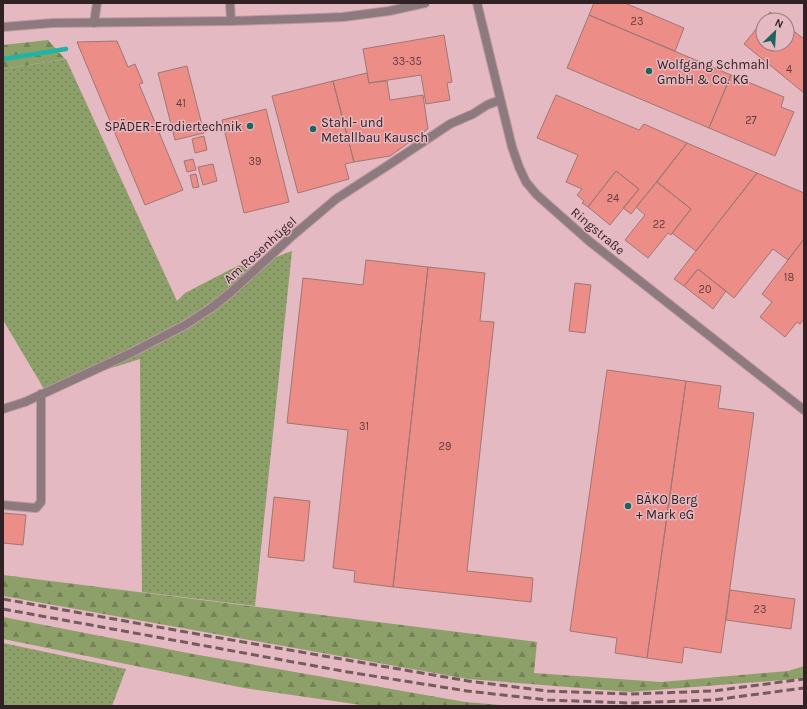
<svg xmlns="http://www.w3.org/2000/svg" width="807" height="709" font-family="Karla,sans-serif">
	<defs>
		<pattern id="grass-dots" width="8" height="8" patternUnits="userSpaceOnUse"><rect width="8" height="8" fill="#8da069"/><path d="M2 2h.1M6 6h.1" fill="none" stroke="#748256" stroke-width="1.8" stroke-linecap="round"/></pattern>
		<pattern id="forest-firs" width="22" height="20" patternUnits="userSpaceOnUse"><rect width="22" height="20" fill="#8da069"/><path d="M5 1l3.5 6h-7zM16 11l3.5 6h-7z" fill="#748256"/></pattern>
	</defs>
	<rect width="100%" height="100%" fill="#e4b9c2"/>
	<path fill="url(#grass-dots)" d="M66 59 177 301 185 293 239 265 247 268 292 251 255 606 142 592 140 359 44 389 3 320V69Z
		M3 643 126 669 112 706H3Z"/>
	<path fill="url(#forest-firs)" d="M48 40 65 59 3 69V45Z
		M3 575 537 642 534 673 661 682 788 671 804 666V677L796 679 630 692 468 679 3 596Z
		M3 617 193 654 465 702 514 706H368L244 688 3 639Z"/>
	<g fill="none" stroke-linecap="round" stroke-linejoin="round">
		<path stroke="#1fb4a4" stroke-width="4.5" d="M3 59 66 49"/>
	</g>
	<path fill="#ed8d87" stroke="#9f7774" d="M594 3H625L684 28 675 51 589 15Z
		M770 12 780 20H763V44H787V26L804 39V93L744 44Z
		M589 15 731 75 709 128 567 68Z
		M444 35 452 82 447 83 450 100 426 104 421 75 369 83 363 49Z
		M117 41 128 67 135 64 143 83 139 84 183 190 145 205 77 42Z
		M187 66 204 133 175 140 158 73Z
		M367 73 369 83 387 81 390 100 423 95 428 129 390 156 354 162 333 81Z
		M731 75 784 97 781 107 794 112 775 156 709 128Z
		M333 81 354 162 345 164 349 179 298 193 272 96Z
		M556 95 639 130 644 124 687 143 631 214 623 208 639 189 616 171 588 207 582 203 584 201 577 195 582 189 566 182 578 155 537 138Z
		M266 109 289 202 244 213 222 120Z
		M204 136 207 150 195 153 192 139Z
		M687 143 757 173 696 251 672 233 691 209 657 182Z
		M193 159 196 170 187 172 184 161Z
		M213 164 217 181 203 185 198 167Z
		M616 171 639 189 610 225 588 207Z
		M757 173 804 193V239L788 260 773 249 734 298 698 269 684 286 674 279Z
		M196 174 199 187 193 188 190 175Z
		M657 182 691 209 671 235 668 233 648 258 625 240 645 215 636 207Z
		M804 239V319L800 324 797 322 785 337 760 317 772 302 762 294Z
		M366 260 428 267 393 587 354 582 355 571 333 568 348 430 287 423 303 278 363 285Z
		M428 267 485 273 480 321 494 322 467 571 533 578 531 602 393 587Z
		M698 269 726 291 713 309 684 286Z
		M575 283 591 285 585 333 569 331Z
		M607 370 686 381 647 658 615 653 617 638 570 631Z
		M686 381 721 386 718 408 754 413 721 653 684 647 682 663 647 658Z
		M274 497 310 501 304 561 268 557Z
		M3 513 26 515 23 545 3 543Z
		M730 590 795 599 791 629 726 620Z"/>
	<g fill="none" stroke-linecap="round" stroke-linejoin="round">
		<defs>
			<path id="service" d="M230 3 231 21
				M94 23 97 3
				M3 409 25 402
				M3 505 36 508 41 502V394"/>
			<path id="minor" d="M477 3 512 147 519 167 526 182 537 195 589 241 804 410
				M25 402 129 354 185 325 211 308 230 293 291 237 336 199 390 164 450 124 473 114 487 105 500 100"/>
			<path id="tertiary" d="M3 27 53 23 231 21 295 19 343 17 389 11 425 3"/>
		</defs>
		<use href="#service" stroke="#bd989f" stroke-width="10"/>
		<use href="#minor" stroke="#bd989f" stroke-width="10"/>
		<use href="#tertiary" stroke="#bd989f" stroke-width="10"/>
		<use href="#service" stroke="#8c7a7e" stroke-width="8"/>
		<use href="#minor" stroke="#8c7a7e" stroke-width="8"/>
		<use href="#tertiary" stroke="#8c7a7e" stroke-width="8"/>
		<path stroke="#755a60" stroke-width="3" stroke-dasharray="8 4" stroke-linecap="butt" d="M3 599 197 634 468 681 548 691 630 694 713 691 804 679
			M3 609 348 672 467 691 548 700 630 703 713 700 804 688"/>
	</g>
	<g fill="#1b655d" stroke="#e4b9c2" stroke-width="1.5">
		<circle cx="649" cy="71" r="4"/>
		<circle cx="250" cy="126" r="4"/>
		<circle cx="313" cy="129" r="4"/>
		<circle cx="628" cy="506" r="4"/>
	</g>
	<g text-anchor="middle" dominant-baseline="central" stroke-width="3" stroke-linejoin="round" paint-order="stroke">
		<g font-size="11" fill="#603c3d">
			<text x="637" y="21">23</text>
			<text x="407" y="61">33-35</text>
			<text x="789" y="69">4</text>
			<text x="181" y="103">41</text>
			<text x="751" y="120">27</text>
			<text x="255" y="161">39</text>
			<text x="613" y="198">24</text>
			<text x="659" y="224">22</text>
			<text x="789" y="277">18</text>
			<text x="705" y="289">20</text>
			<text x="364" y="426">31</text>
			<text x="445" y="446">29</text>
			<text x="760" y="609">23</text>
		</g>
		<g font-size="13" fill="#312124" stroke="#e4b9c2" text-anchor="start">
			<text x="657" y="64">Wolfgang Schmahl<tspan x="657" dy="15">GmbH &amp; Co. KG</tspan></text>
			<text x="321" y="122">Stahl- und<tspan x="321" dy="15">Metallbau Kausch</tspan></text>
			<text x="242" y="126" text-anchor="end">SPÄDER-Erodiertechnik</text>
			<text x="636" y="499">BÄKO Berg<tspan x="636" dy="15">+ Mark eG</tspan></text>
		</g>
		<g font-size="13" fill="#312124" stroke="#e4b9c2">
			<text transform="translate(598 231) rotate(40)">Ringstraße</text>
			<text transform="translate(260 250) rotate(-42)">Am Rosenhügel</text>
		</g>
	</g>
	<rect width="807" height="709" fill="none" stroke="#312124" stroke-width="8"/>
	<g transform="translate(775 32) rotate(25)"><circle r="19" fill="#e4b9c2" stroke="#9c7c83"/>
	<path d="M0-3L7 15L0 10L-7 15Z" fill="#1b655d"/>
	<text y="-6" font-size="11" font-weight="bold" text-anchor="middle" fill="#312124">N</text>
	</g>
</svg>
